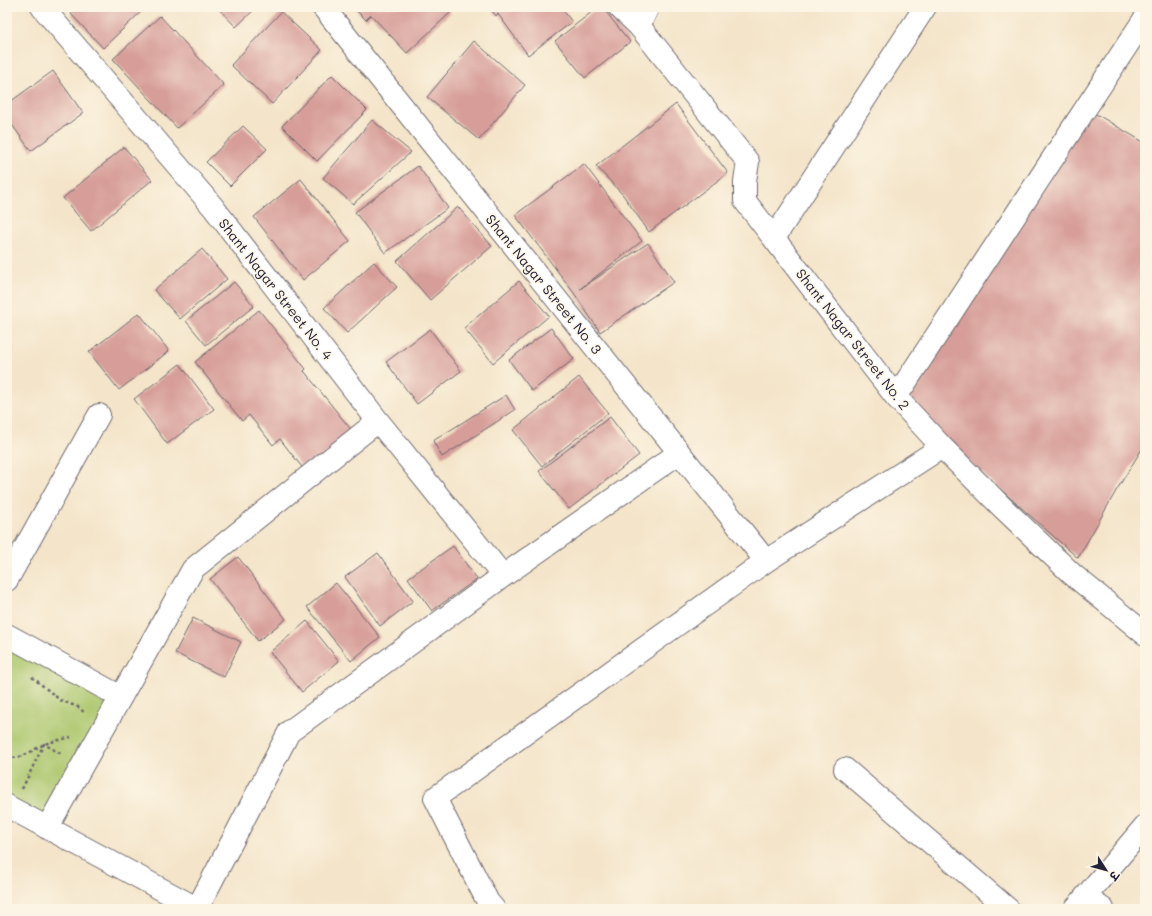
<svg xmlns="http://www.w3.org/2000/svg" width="1152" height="916" font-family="Mali,'Playpen Sans Deva',sans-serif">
	<rect width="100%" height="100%" fill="#fcf5e5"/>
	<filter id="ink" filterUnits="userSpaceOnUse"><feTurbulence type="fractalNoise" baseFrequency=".025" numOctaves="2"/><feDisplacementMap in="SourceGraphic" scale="8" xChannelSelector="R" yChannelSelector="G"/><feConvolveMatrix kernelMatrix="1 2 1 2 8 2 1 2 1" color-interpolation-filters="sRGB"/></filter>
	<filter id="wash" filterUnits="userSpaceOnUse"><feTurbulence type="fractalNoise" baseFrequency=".012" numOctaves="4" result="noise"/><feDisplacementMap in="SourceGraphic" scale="16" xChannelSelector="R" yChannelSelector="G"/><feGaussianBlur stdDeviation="0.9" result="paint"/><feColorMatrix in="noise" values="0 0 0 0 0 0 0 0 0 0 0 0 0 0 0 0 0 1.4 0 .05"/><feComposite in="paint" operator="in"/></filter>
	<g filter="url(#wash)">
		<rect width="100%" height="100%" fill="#f4e5ca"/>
		<path fill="#abc66c" stroke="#667454" d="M7 635 121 697 47 828 7 806Z"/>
		<g id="blocks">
			<path fill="#d79e99" d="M79 7H146L103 48 71 14Z
				M217 7H257L236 27Z
				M353 7H379L376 10 380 7H446L451 12 407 53 371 15 366 20Z
				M489 7H561L572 22 528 55 498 14 496 16Z
				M598 7H602L630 42 585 78 555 41Z
				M281 12 322 50 272 104 231 65Z
				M160 16 224 85 177 128 113 59Z
				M474 41 525 85 479 140 427 97Z
				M53 71 83 113 31 151 7 118V104Z
				M332 75 367 110 317 161 282 126Z
				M676 104 728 173 649 232 623 195 596 166Z
				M1086 108 1145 143V444L1116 491 1078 558 896 397Z
				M372 120 411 152 353 204 323 178Z
				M243 126 267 149 230 186 206 162Z
				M124 147 152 180 91 231 63 198Z
				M584 164 642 241 580 289 648 243 674 282 600 332 574 293 515 215Z
				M418 166 448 208 385 253 355 212Z
				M301 179 350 241 303 280 254 217Z
				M458 207 492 246 430 300 397 261Z
				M202 249 227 279 180 319 154 290Z
				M374 262 397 287 347 333 324 308Z
				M519 281 549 316 493 363 464 328Z
				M234 282 254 306 206 345 186 321Z
				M259 310 306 369 304 371 353 432 305 471 280 439 273 445 249 415 242 421 195 362Z
				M139 313 169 351 119 390 89 352Z
				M551 328 574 359 532 391 509 360Z
				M430 329 461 371 417 404 386 362Z
				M180 364 214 409 167 444 134 399Z
				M579 377 608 413 542 466 513 430Z
				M506 395 515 410 442 457 433 441Z
				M610 417 639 455 569 509 539 471Z
				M453 546 477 579 432 611 408 578Z
				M378 553 413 601 380 626 345 577Z
				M238 557 286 619 258 641 210 579Z
				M336 583 380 637 351 661 307 607Z
				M193 618 241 642 224 677 175 653Z
				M307 621 339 661 302 692 270 652Z"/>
		</g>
	</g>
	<g filter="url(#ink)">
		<use href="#blocks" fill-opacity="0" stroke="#6c666d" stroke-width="1"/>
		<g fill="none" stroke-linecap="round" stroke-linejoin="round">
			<defs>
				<path id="street" d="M42 7 213 207 378 421 503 576
					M323 7 766 561
					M619 7 639 26 748 162 745 181V201L896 397 942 447 1002 507 1072 574 1145 634
					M639 26 648 7
					M774 238 925 7
					M896 397 1145 18
					M7 580 99 415
					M7 635 121 697
					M845 769 1008 909
					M7 806 198 909
					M47 828 193 569 378 421
					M1085 897 1103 909
					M197 909 289 732 503 576 679 453
					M494 909 488 902 435 798 766 561 942 447
					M1075 909 1145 826"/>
			</defs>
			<use href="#street" stroke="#6c666d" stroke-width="24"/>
			<path stroke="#6c666d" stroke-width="2.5" stroke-dasharray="3 3" stroke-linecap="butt" d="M32 677 60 700 78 707 85 713
				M7 757C20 761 32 750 43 745 51 741 62 740 71 737
				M22 789 44 744 63 755"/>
			<use href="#street" stroke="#fff" stroke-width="22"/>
		</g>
	</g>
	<g text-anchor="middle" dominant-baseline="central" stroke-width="3" stroke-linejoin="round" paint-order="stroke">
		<g font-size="14" fill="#22223b" stroke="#fcf5e5">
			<text transform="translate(544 284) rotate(51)">Shant Nagar Street No. 3</text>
			<text transform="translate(276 289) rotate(52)">Shant Nagar Street No. 4</text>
			<text transform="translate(853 339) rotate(52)">Shant Nagar Street No. 2</text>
		</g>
	</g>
	<rect width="1152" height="916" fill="none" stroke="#fcf5e5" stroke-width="24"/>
	<g transform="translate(1106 870) rotate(126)" stroke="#fcf5e5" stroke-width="3" paint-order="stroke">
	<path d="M0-3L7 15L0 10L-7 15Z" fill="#22223b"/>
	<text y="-6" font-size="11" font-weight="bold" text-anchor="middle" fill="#22223b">उ</text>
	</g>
</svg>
